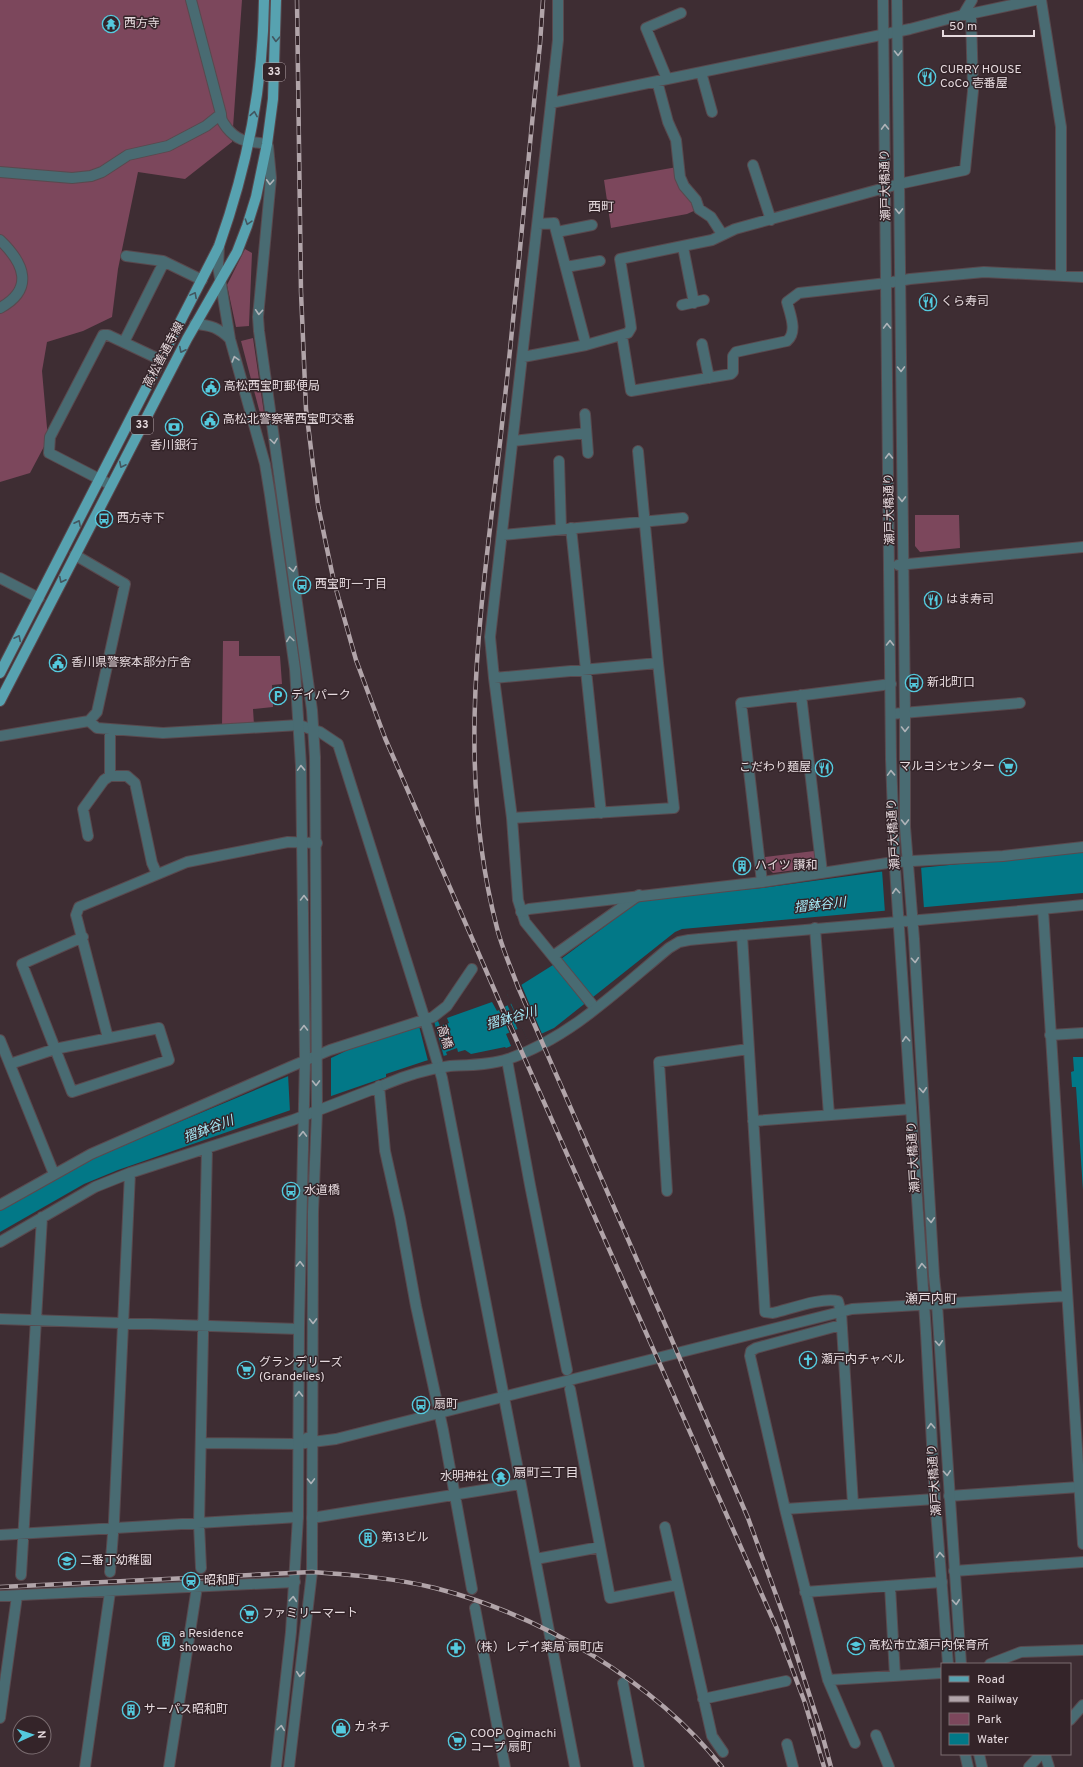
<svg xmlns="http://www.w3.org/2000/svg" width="1083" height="1767" font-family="Overpass,'Noto Sans JP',sans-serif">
	<rect width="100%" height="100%" fill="#3e2d33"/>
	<path fill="#7c475c" d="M0 0H242L232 142 185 179 138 172 118 269 112 317 83 331 47 342 42 371 48 439 30 473 0 482Z
		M677 167 696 210 687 214 611 228 604 180Z
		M245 249 252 253 249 326 236 327 227 285Z
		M253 338 265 420 262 421 241 341Z
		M915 515H959L960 548 920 552 915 546Z
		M223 641H239V656H280L282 684 272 685 273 707 253 709 254 725 222 727Z
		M814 851 815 860 810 868 773 873 767 867 765 857Z"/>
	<path fill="#027887" d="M1083 852V893L682 929 675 932 554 1028 528 1040 522 1027 506 1034 511 1046 506 1048 505 1047 471 1054 465 1050 458 1052 457 1048 446 1052 447 1055 425 1061 386 1074V1077L118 1170 84 1184 0 1232V1210L98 1156 329 1059 371 1039 372 1041 438 1021 440 1026 449 1023 447 1018 492 1002 497 1011 512 1003 507 994 553 965 639 901 646 899 762 888 878 872Z
		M1073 1057H1083V1190L1076 1087H1072L1071 1072 1074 1071Z"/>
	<path fill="#3e2d33" d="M921 866 924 909 885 913 882 870Z
		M521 984 542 1034 528 1041 522 1028 518 1030 507 1004 510 1003 518 1019 506 992Z
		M504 1005 516 1031 510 1034 498 1008Z
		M434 1021 444 1057 428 1061 419 1026Z
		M331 1057V1098L290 1112 288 1074Z"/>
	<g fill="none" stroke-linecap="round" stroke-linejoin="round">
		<defs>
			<path id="minor" d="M191 0 221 114
				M558 0V40L551 103 490 637 494 678 512 818 518 900 525 922 595 1008
				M1041 0 1061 127V276
				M965 15 1035 0
				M701 72 712 112
				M667 79 646 28 681 13
				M657 81 668 122 676 140 680 177 684 186 696 200 699 209 711 217 722 234
				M551 103 910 29 963 15 972 0
				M753 165 771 220
				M0 172 72 178 91 176 102 172 128 155 168 146 206 126 221 114C221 121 223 122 227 128 239 143 249 141 267 144
				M538 224 554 223 586 345
				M557 232 592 225
				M0 240C24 263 35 289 0 308
				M683 247 694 303
				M126 256 163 261 202 280
				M566 267 600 261
				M682 305 704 300
				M622 336 631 391 731 374 733 372V356L736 352 787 341C798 332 790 314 787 302L799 293 887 283 910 279 984 272 1083 277
				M124 342 164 262
				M702 344 709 378
				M523 357 586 345 628 333 631 328 630 320 620 259 712 240 735 229 899 184 965 170 973 91 971 14
				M585 414 588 453
				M513 441 586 433
				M559 461 561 529
				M111 485 49 453 50 437 103 335H108L161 360
				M571 528 601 813
				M503 535 683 518
				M75 555 125 584 97 712 89 721
				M0 578 39 598
				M494 678 658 663
				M801 695 822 872
				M891 714 1020 703
				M110 729V776
				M0 736 89 721 97 728 163 733 299 725 320 732 338 744 425 1020 442 1078C486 1308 532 1537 575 1767
				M512 818 674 808 658 663 638 451
				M88 836 83 809 104 780 110 776H127L135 783 152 863 157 874
				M762 882 741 703 891 684
				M815 928 829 1115
				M742 935 765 1312 773 1313C790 1309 822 1297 838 1301L841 1312 853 1504
				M553 956 639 895
				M108 1038 76 915 79 907 187 862 288 842 317 843
				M0 1040 54 1174
				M507 1060 530 1185 567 1370
				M10 1064 55 1049 159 1028 169 1060 72 1092 22 964 83 937
				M379 1086 385 1151 400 1218 416 1306 443 1430 472 1589
				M753 1121 911 1109
				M667 1191 659 1062 748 1049
				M0 1205 91 1154 290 1067 330 1050 433 1017 447 1006 472 969
				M0 1242 95 1187 130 1173 293 1120 384 1085
				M0 1319 299 1329
				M841 1325 756 1348 751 1351 750 1356 785 1509 828 1680 855 1743
				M570 1389 610 1598 677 1585
				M201 1443 299 1444 312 1442
				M949 1496 1079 1487
				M785 1509 935 1499
				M312 1518 520 1484
				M665 1527 712 1736 723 1752
				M0 1535 298 1517
				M536 1559 600 1547
				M201 1568 199 1524 207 1148
				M954 1571 1083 1562
				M110 1572 114 1521 130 1173
				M21 1575 42 1217
				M890 1586 895 1676
				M805 1592 942 1582
				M0 1596 295 1582
				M475 1608 505 1767
				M990 1664 1021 1652 1083 1650
				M828 1680 942 1673
				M623 1683 639 1767
				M703 1699 786 1681
				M0 1718 17 1596
				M876 1735 889 1767
				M787 1744 793 1767
				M1045 1754 1049 1767
				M85 1767 110 1592
				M169 1767 197 1587"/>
			<path id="tertiary" d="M883 0 891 759 895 868 926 1333 935 1499 948 1664
				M897 0 905 713V827L914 939 934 1276 937 1304 961 1664
				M268 146 271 178 258 317 259 331 312 710 315 757 317 1111 313 1212 312 1572 289 1767
				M219 246 218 266 230 339 265 464 270 495 295 669 301 766 305 1060 299 1329 298 1517 291 1632 276 1767
				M195 324C211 325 219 328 230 339
				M898 565 1083 547
				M1043 909 1083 1544
				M521 912 529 909 762 882 894 862 1003 856 1083 847
				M1050 1035 1083 1033
				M386 1084C407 1075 428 1069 450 1066 469 1065 490 1065 508 1059 570 1038 619 989 669 948L679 942 689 940C820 928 952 918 1083 905
				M307 1438 312 1442 336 1439 852 1309 1067 1296
				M1070 1720 1083 1705
				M965 1754 968 1767
				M979 1754 982 1767
				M1029 1767 1041 1754"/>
			<path id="primary" d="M0 673 219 246C248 164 263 87 264 0
				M0 701 187 339 237 252 247 226 256 197 267 144 273 99 276 0"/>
		</defs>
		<use href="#minor" stroke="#59494e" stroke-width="12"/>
		<use href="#tertiary" stroke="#59494e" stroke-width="12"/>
		<use href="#primary" stroke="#59494e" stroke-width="12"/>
		<use href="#minor" stroke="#496b72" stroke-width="10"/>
		<use href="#tertiary" stroke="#496b72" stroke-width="10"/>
		<use href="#primary" stroke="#57a2b0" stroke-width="10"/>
		<defs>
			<path id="rail" d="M297 0 301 292 306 409 318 505 327 549 334 582 356 660 385 738 501 1005 778 1631 805 1703 824 1767
				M543 0 540 44C527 167 517 292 503 415 485 588 452 756 497 928 502 948 511 968 518 987L671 1338 748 1518 787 1625 822 1734 831 1767
				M0 1587 312 1572C354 1575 394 1578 435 1588 541 1615 654 1681 722 1767"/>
		</defs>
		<use href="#rail" stroke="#b1a4a9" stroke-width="4.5"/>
		<use href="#rail" stroke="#342429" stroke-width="3" stroke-dasharray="9" stroke-linecap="butt"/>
	</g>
	<defs><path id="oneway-chevron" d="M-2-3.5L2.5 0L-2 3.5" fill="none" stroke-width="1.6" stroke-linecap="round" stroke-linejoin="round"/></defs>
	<g stroke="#42565f">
		<use href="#oneway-chevron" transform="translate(276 39) rotate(93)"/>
		<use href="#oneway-chevron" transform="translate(254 114) rotate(-80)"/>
		<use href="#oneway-chevron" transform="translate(248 222) rotate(108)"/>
		<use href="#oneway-chevron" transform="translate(194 295) rotate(-62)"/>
		<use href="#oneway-chevron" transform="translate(182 350) rotate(117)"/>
		<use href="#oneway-chevron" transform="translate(122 465) rotate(117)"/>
		<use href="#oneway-chevron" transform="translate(78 523) rotate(-63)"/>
		<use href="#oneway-chevron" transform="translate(62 580) rotate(117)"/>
		<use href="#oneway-chevron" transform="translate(18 638) rotate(-63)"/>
	</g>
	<g stroke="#afb3b8">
		<use href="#oneway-chevron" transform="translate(898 53) rotate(89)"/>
		<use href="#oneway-chevron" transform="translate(885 127) rotate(-91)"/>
		<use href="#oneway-chevron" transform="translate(270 182) rotate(93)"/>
		<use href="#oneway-chevron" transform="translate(899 211) rotate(89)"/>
		<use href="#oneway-chevron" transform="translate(259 312) rotate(94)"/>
		<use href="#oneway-chevron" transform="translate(887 326) rotate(-91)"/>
		<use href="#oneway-chevron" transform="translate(235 359) rotate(-106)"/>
		<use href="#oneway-chevron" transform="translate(901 369) rotate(89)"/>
		<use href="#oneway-chevron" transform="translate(274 441) rotate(82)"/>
		<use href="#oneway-chevron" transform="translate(889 456) rotate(-91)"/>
		<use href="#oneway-chevron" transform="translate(902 499) rotate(89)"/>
		<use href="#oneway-chevron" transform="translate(293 569) rotate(81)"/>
		<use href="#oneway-chevron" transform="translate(290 639) rotate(-98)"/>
		<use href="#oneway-chevron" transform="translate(890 643) rotate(-90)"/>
		<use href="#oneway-chevron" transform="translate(905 729) rotate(90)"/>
		<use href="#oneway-chevron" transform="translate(301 768) rotate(-92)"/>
		<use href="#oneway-chevron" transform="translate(891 773) rotate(-92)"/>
		<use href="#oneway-chevron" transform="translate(905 822) rotate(89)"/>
		<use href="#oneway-chevron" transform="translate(896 891) rotate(-94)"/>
		<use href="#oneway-chevron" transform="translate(304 898) rotate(-90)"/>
		<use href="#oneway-chevron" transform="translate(915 960) rotate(86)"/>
		<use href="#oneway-chevron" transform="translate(304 1028) rotate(-90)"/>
		<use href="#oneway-chevron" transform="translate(906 1039) rotate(-94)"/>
		<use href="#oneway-chevron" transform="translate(316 1083) rotate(89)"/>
		<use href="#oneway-chevron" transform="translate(923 1090) rotate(86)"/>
		<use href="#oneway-chevron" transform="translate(303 1134) rotate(-89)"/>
		<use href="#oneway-chevron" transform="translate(931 1220) rotate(87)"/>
		<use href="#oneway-chevron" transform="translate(300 1264) rotate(-89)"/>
		<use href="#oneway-chevron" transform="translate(922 1266) rotate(-94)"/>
		<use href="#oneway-chevron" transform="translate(313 1321) rotate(89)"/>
		<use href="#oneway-chevron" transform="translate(939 1343) rotate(86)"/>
		<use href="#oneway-chevron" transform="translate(299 1394) rotate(-90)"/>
		<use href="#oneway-chevron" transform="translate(931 1426) rotate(-93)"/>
		<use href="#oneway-chevron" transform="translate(947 1473) rotate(86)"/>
		<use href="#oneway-chevron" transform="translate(311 1481) rotate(89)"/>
		<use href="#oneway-chevron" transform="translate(940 1555) rotate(-94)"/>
		<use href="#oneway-chevron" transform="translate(293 1599) rotate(-85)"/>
		<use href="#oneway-chevron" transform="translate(956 1602) rotate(85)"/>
		<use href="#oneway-chevron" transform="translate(300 1674) rotate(96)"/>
		<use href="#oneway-chevron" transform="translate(281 1728) rotate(-83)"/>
	</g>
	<defs>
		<symbol id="temple-ring" viewBox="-11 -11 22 22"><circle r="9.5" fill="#342429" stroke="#54cade" stroke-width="1.5"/><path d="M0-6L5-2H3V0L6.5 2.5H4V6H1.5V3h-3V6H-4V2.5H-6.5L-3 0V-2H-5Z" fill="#54cade"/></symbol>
		<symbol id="restaurant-ring" viewBox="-11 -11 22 22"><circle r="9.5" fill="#342429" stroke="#54cade" stroke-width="1.5"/><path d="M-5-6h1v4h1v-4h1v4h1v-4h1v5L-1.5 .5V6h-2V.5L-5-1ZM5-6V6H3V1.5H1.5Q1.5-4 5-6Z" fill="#54cade"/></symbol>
		<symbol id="civic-ring" viewBox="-11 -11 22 22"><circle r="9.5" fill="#342429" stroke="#54cade" stroke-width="1.5"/><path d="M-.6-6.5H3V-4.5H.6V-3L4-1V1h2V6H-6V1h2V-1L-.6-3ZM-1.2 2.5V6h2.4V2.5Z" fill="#54cade"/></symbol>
		<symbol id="bank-ring" viewBox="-11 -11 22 22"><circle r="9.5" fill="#342429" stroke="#54cade" stroke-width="1.5"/><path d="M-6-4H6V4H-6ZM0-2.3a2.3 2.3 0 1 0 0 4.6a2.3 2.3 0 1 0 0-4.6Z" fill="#54cade"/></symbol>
		<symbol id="bus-ring" viewBox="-11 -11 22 22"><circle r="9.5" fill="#342429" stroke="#54cade" stroke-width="1.5"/><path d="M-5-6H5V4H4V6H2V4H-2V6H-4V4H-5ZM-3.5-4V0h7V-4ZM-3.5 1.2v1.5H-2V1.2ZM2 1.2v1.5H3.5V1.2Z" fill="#54cade"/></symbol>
		<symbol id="parking-ring" viewBox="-11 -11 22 22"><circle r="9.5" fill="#342429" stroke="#54cade" stroke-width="1.5"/><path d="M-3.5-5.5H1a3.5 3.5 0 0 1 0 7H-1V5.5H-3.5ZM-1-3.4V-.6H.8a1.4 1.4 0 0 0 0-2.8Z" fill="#54cade"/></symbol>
		<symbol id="supermarket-ring" viewBox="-11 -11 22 22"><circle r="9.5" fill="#342429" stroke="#54cade" stroke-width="1.5"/><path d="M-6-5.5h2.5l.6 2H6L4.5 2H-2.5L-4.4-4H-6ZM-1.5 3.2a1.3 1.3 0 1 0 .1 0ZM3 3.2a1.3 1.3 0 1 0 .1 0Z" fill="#54cade"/></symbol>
		<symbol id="building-ring" viewBox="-11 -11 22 22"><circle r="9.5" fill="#342429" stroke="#54cade" stroke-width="1.5"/><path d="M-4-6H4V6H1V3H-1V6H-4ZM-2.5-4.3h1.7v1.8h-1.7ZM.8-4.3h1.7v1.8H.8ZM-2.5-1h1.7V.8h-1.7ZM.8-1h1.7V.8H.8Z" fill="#54cade"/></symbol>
		<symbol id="church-ring" viewBox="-11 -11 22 22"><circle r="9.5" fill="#342429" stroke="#54cade" stroke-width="1.5"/><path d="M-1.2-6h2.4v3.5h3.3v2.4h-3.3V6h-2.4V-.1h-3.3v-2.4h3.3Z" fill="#54cade"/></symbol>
		<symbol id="school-ring" viewBox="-11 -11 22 22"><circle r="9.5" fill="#342429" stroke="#54cade" stroke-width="1.5"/><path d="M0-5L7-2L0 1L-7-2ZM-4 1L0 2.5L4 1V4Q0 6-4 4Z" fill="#54cade"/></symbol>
		<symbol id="station-ring" viewBox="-11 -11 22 22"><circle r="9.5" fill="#342429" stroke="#54cade" stroke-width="1.5"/><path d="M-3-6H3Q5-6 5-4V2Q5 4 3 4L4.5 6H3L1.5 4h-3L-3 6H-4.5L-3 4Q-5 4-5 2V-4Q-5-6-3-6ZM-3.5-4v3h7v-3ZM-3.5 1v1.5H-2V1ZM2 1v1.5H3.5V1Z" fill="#54cade"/></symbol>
		<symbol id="pharmacy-ring" viewBox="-11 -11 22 22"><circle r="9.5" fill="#342429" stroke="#54cade" stroke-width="1.5"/><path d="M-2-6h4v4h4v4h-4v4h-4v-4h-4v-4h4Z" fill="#54cade"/></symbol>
		<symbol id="shop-ring" viewBox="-11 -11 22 22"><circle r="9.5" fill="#342429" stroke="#54cade" stroke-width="1.5"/><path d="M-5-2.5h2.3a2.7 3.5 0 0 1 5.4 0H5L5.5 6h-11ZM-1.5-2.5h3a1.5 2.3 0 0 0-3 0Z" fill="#54cade"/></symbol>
	</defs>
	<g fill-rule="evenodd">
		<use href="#temple-ring" x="101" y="14" width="20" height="20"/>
		<use href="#restaurant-ring" x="917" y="67" width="20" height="20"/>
		<use href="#restaurant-ring" x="918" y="292" width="20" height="20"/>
		<use href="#civic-ring" x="201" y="377" width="20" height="20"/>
		<use href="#civic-ring" x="200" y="410" width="20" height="20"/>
		<use href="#bank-ring" x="164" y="417" width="20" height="20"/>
		<use href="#bus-ring" x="94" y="509" width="20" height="20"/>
		<use href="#bus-ring" x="292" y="575" width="20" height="20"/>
		<use href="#restaurant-ring" x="923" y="590" width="20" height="20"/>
		<use href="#civic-ring" x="48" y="653" width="20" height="20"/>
		<use href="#bus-ring" x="904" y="673" width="20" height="20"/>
		<use href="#parking-ring" x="268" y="686" width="20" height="20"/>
		<use href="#supermarket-ring" x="998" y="757" width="20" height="20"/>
		<use href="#restaurant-ring" x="814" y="758" width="20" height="20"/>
		<use href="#building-ring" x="732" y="856" width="20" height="20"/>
		<use href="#bus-ring" x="281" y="1181" width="20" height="20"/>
		<use href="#church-ring" x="798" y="1350" width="20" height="20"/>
		<use href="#supermarket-ring" x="236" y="1360" width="20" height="20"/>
		<use href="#bus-ring" x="411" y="1395" width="20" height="20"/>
		<use href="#temple-ring" x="491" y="1467" width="20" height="20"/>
		<use href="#building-ring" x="358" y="1528" width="20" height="20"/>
		<use href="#school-ring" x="57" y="1551" width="20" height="20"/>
		<use href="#station-ring" x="181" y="1571" width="20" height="20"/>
		<use href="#supermarket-ring" x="239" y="1604" width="20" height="20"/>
		<use href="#building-ring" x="156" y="1631" width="20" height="20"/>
		<use href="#school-ring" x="846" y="1636" width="20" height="20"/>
		<use href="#pharmacy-ring" x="446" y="1638" width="20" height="20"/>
		<use href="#building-ring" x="121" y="1700" width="20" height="20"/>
		<use href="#shop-ring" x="331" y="1718" width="20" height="20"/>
		<use href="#supermarket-ring" x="447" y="1731" width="20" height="20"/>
	</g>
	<g text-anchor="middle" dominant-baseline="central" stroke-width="3" stroke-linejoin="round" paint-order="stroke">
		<g fill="#342429" stroke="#b1a3a8" stroke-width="1">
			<rect x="263" y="63" width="22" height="18" rx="3"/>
			<rect x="131" y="416" width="22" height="18" rx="3"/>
		</g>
		<g font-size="11" font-weight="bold" fill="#e6dade">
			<text x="274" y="72">33</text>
			<text x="142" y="425">33</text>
		</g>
		<g font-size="12" fill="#e6dade" stroke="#342429" text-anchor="start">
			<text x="124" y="24">西方寺</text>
			<text x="940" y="70">CURRY HOUSE<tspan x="940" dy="14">CoCo 壱番屋</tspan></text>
			<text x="941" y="302">くら寿司</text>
			<text x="224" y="387">高松西宝町郵便局</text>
			<text x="223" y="420">高松北警察署西宝町交番</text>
			<text x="174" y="446" text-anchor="middle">香川銀行</text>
			<text x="117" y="519">西方寺下</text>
			<text x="315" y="585">西宝町一丁目</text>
			<text x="946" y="600">はま寿司</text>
			<text x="71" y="663">香川県警察本部分庁舎</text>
			<text x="927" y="683">新北町口</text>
			<text x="291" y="696">デイパーク</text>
			<text x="995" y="767" text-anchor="end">マルヨシセンター</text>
			<text x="811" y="768" text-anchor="end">こだわり麺屋</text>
			<text x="755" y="866">ハイツ 讃和</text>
			<text x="304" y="1191">水道橋</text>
			<text x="821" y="1360">瀬戸内チャペル</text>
			<text x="259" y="1363">グランデリーズ<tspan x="259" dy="14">(Grandelies)</tspan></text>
			<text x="434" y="1405">扇町</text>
			<text x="488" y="1477" text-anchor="end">水明神社</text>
			<text x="381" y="1538">第13ビル</text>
			<text x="80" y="1561">二番丁幼稚園</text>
			<text x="204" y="1581">昭和町</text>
			<text x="262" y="1614">ファミリーマート</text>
			<text x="179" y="1634">a Residence<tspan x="179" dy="14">showacho</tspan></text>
			<text x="869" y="1646">高松市立瀬戸内保育所</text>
			<text x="469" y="1648">（株）レデイ薬局 扇町店</text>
			<text x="144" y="1710">サーパス昭和町</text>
			<text x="354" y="1728">カネチ</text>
			<text x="470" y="1734">COOP Ogimachi<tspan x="470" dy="14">コープ 扇町</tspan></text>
		</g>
		<g font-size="12" fill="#e6dade" stroke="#342429">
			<text transform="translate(886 185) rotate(-91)">瀬戸大橋通り</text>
			<text transform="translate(164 355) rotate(-62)">高松善通寺線</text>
			<text transform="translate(890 509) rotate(-91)">瀬戸大橋通り</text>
			<text transform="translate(894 834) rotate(-93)">瀬戸大橋通り</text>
			<text transform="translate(444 1037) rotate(73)">高橋</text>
			<text transform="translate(914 1157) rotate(-93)">瀬戸大橋通り</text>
			<text transform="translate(935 1480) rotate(-94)">瀬戸大橋通り</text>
		</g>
		<g font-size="13" fill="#e6dade" stroke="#342429">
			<text x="601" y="208">西町</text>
			<text x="931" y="1300">瀬戸内町</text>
			<text x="546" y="1474">扇町三丁目</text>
		</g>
		<g font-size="13" font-style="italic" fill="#a7eefb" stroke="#342429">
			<text transform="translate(820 906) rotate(-6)">摺鉢谷川</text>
			<text transform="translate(512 1019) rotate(-16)">摺鉢谷川</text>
			<text transform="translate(209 1130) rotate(-21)">摺鉢谷川</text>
		</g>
	</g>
	<rect x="941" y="1663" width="130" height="92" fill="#342429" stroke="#7b6d71"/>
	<rect x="949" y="1676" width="20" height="6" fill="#57a2b0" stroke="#7b6d71"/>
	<text x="977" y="1683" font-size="12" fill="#e6dade">Road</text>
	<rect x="949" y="1696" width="20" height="6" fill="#b1a4a9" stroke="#7b6d71"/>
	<text x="977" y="1703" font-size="12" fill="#e6dade">Railway</text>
	<rect x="949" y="1713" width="20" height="12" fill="#7c475c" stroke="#7b6d71"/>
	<text x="977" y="1723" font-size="12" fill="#e6dade">Park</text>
	<rect x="949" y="1733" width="20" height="12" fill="#027887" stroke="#7b6d71"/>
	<text x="977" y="1743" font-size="12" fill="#e6dade">Water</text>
	<g transform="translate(32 1735) rotate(87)"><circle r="19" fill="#342429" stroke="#7b6d71"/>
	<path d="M0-3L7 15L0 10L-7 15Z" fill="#54cade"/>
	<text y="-6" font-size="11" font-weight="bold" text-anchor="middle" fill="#e6dade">N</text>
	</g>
	<path d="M943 30v6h91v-6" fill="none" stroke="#e6dade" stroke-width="2"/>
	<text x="949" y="30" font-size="12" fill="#e6dade" stroke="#342429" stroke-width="3" paint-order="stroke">50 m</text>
</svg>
